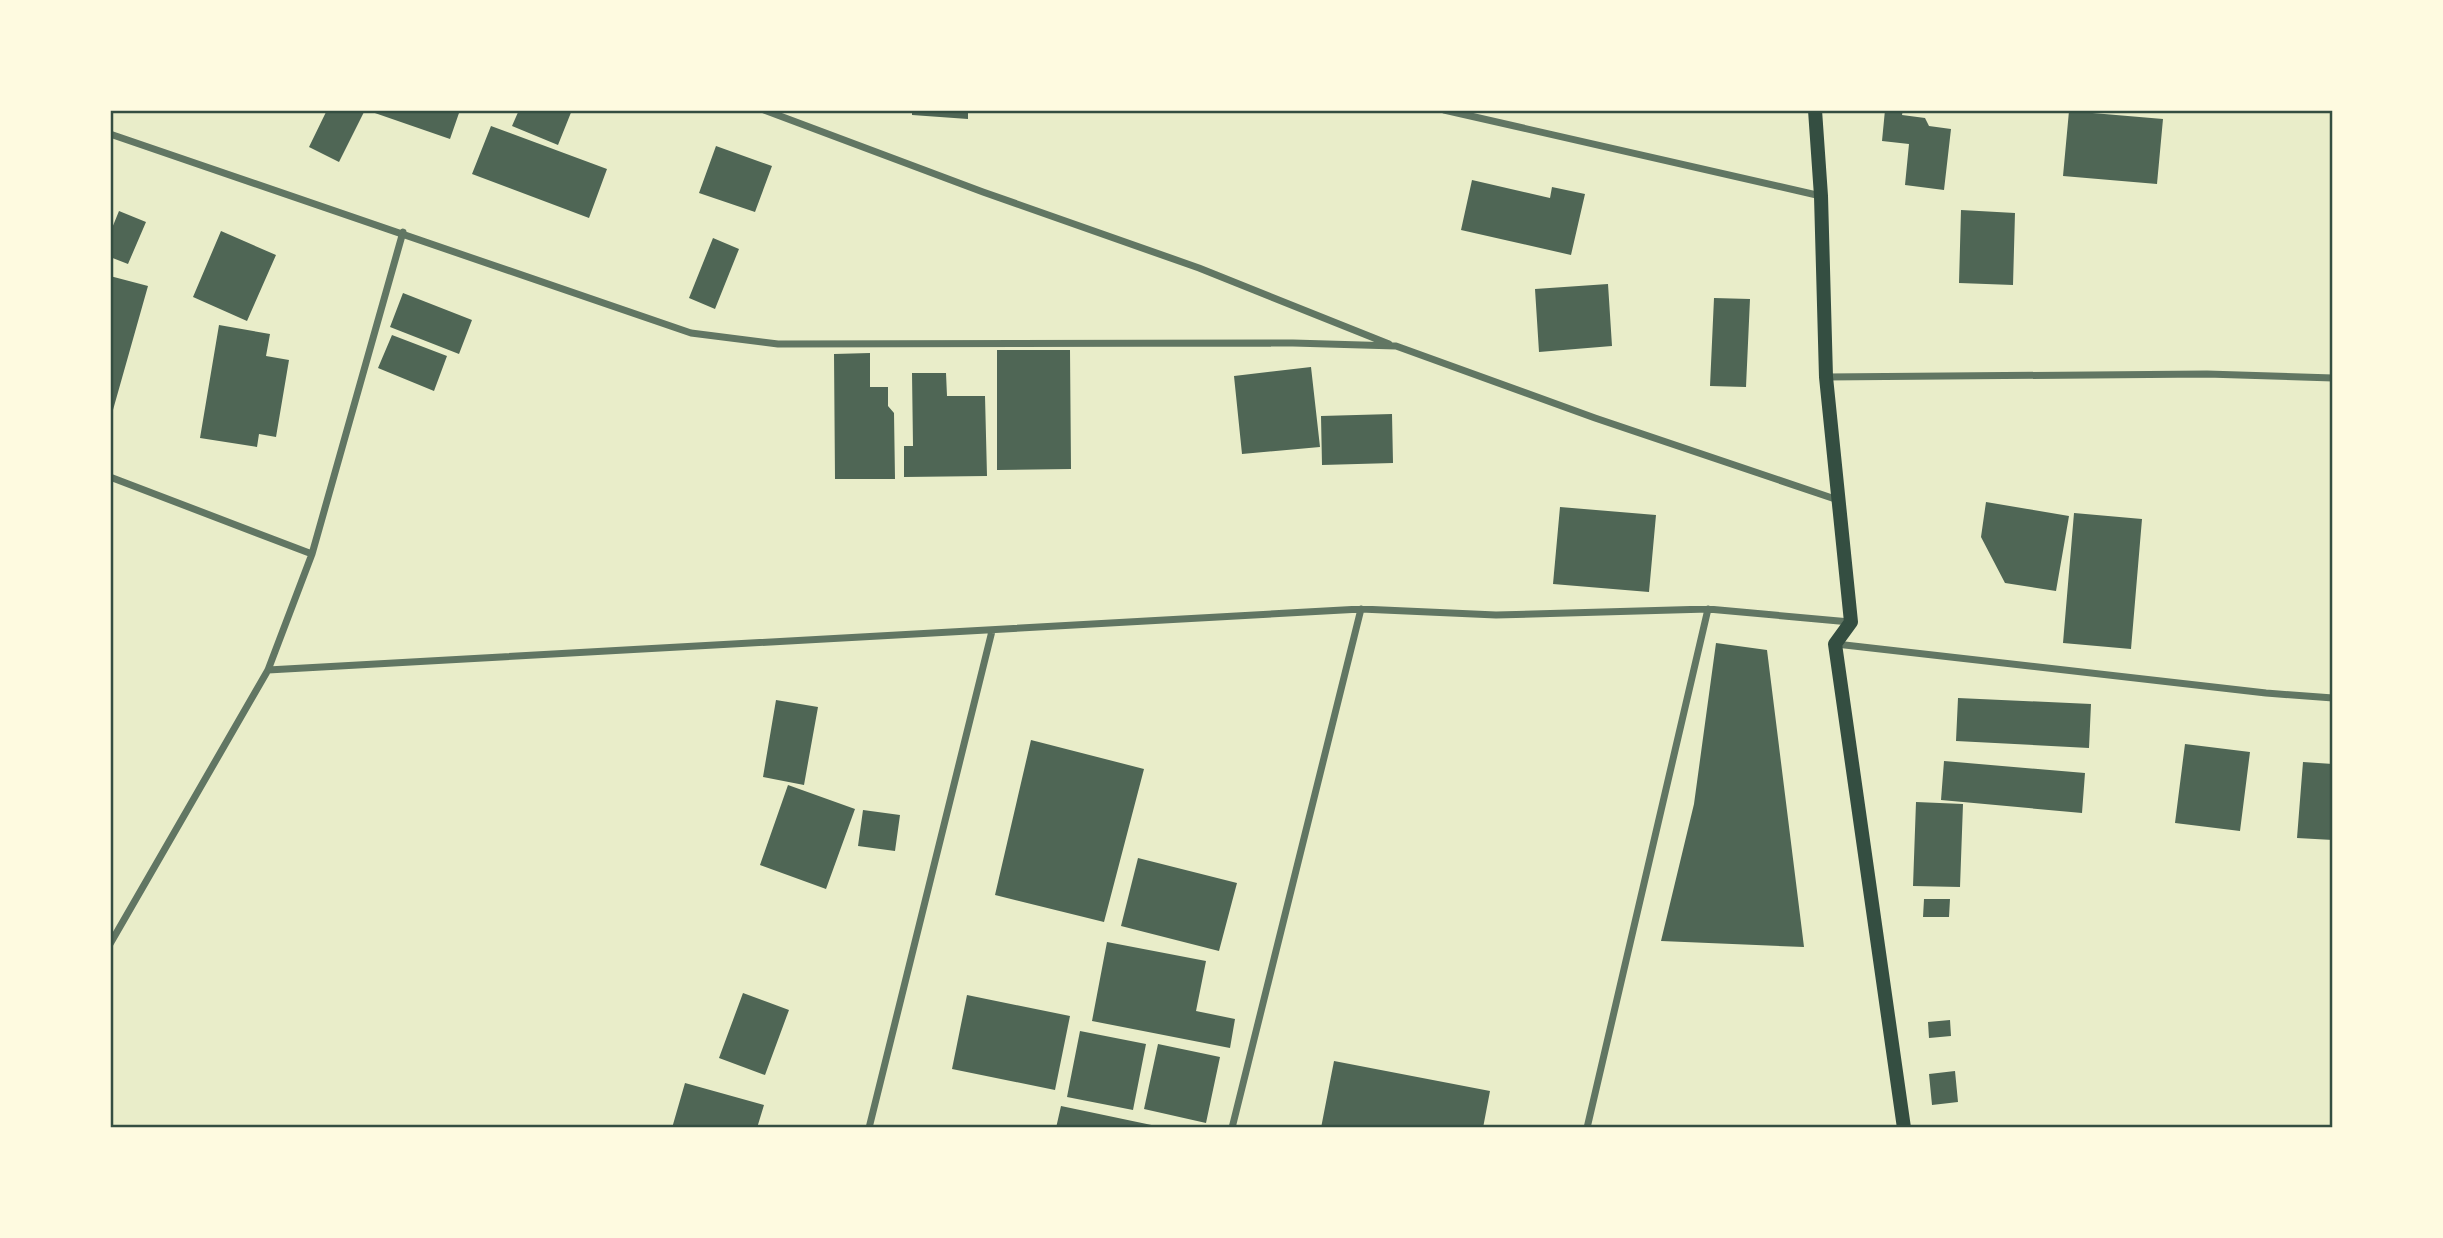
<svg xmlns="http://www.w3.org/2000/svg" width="2443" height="1238" font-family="Montserrat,sans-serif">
	<rect width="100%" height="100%" fill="#e9edc9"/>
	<path fill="#4f6655" d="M327 110H365L339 162 309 147Z
		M451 110 459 113 450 139 369 111Z
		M519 110H572L558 145 512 126Z
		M912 110H968V119L912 115Z
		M1885 110H1903L1902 115 1925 118 1929 126 1951 129 1944 190 1905 185 1909 144 1882 141Z
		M2069 111 2163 119 2157 184 2063 176Z
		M491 126 607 169 589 218 472 174Z
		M716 146 772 166 755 212 699 193Z
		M1472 180 1550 198 1552 187 1585 194 1571 255 1461 230Z
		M1961 210 2015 213 2013 285 1959 283Z
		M119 211 146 222 128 264 110 257V233Z
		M221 231 276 255 247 321 193 297Z
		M713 238 739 249 715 309 689 298Z
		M110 276 148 286 111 417H110Z
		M1608 284 1612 346 1539 352 1535 289Z
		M403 293 472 320 459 354 390 327Z
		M1714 298 1750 299 1746 387 1710 386Z
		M219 325 270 334 266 356 289 360 276 437 259 434 257 447 200 438Z
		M392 335 447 356 434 391 378 368Z
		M997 350H1070L1071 469 997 470Z
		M870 353V387H888V406L894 413 895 479H835L834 354Z
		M1311 367 1320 447 1242 454 1234 376Z
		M912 373H946L947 396H985L987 476 904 477V446H913Z
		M1392 414 1393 463 1322 465 1321 416Z
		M1986 502 2069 516 2056 591 2005 583 1981 537Z
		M1560 507 1656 515 1649 592 1553 584Z
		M2074 513 2142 519 2131 649 2063 643Z
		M1716 643 1767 650 1804 947 1661 941 1694 804Z
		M1958 698 2091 704 2089 748 1956 741Z
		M776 700 818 707 804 785 763 777Z
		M1031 740 1144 769 1104 922 995 895Z
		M2185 744 2250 752 2240 831 2175 823Z
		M1944 761 2085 773 2082 813 1941 800Z
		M2303 762 2333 764V840L2297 838Z
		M788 785 855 809 826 889 760 865Z
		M1916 802 1963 804 1960 887 1913 886Z
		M863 810 900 815 895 851 858 846Z
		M1138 858 1237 883 1219 951 1121 926Z
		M1924 899H1950L1949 917H1923Z
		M1107 942 1206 961 1196 1011 1235 1019 1230 1048 1092 1021Z
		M743 993 789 1010 765 1075 719 1058Z
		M967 995 1070 1016 1055 1090 952 1069Z
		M1950 1020 1951 1036 1929 1038 1928 1022Z
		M1080 1031 1146 1044 1133 1110 1067 1097Z
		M1158 1044 1220 1057 1206 1123 1144 1109Z
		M1334 1061 1490 1091 1483 1128H1321Z
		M1955 1071 1958 1102 1932 1105 1929 1074Z
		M685 1083 764 1105 757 1128H672Z
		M1061 1106 1161 1127V1128H1056Z"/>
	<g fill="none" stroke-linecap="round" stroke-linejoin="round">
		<path stroke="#617663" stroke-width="7" d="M764 110 983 192 1199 268 1389 344
			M1444 110 1821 196
			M110 134 691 333 778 344 1293 343 1396 346 1595 418 1838 500
			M1826 377 2207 374 2333 378
			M110 477 312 554
			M1836 644 2266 693 2333 698
			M268 670 1361 609 1496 615 1708 609 1850 622
			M110 944 268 670 312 554 403 232
			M869 1128 992 631
			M1232 1128 1361 609
			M1587 1128 1708 609"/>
		<path stroke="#344e41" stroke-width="14" d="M1815 110 1821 196 1826 377 1851 622 1835 644 1904 1128"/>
	</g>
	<rect width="2443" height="1238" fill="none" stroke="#fefae0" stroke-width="224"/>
	<rect x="112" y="112" width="2219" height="1014" fill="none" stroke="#344e41" stroke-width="2.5"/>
</svg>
